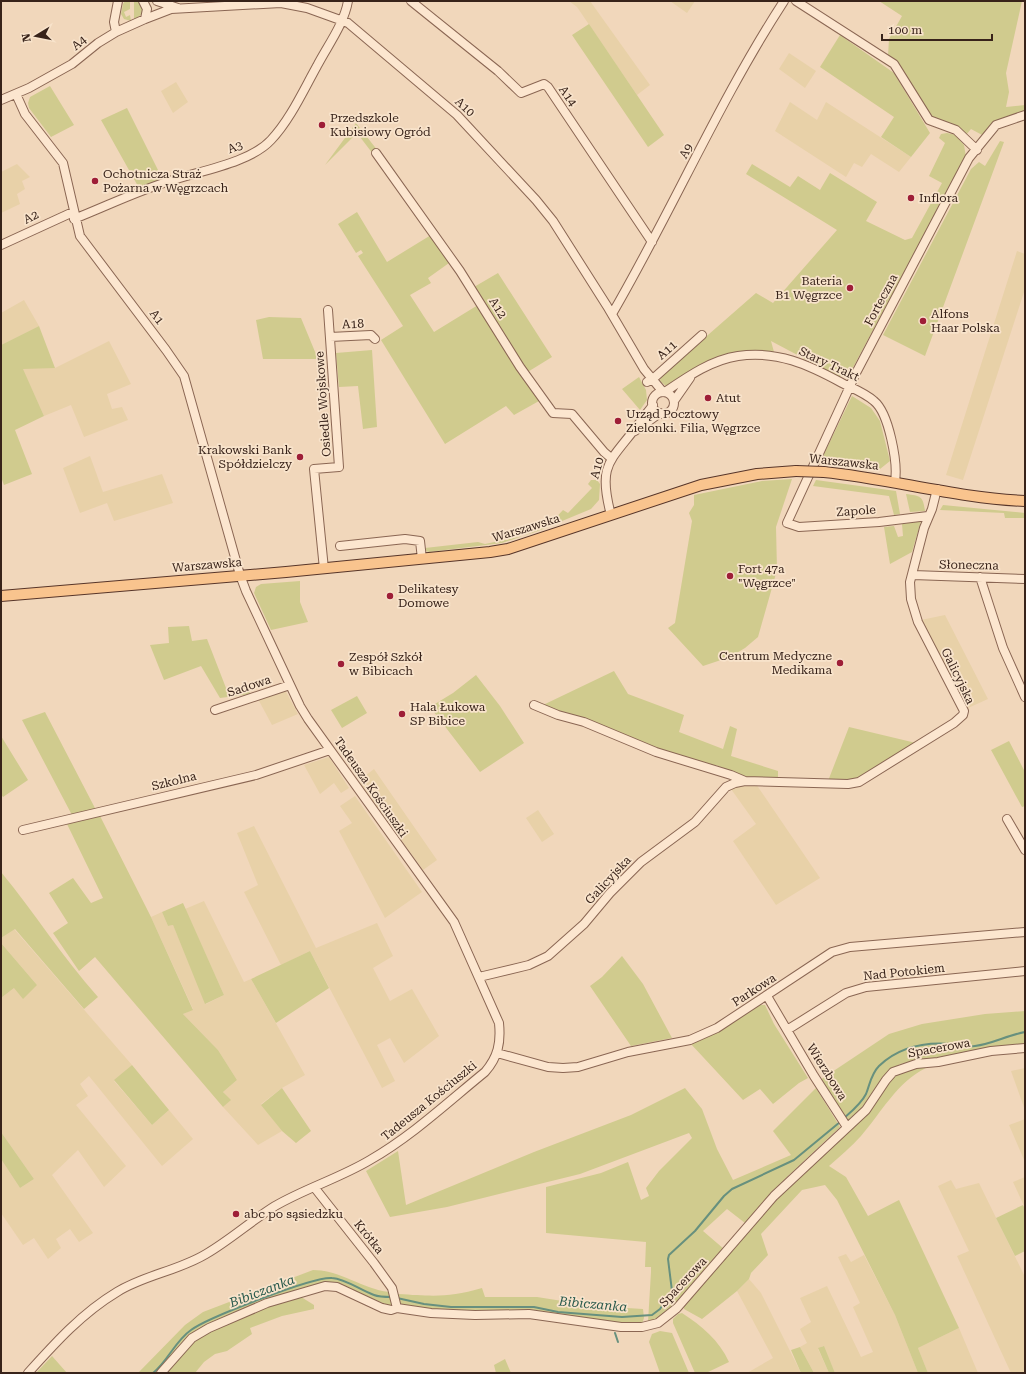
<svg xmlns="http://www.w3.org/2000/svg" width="1026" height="1374" font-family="'Roboto Serif',serif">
	<rect width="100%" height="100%" fill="#f1d7bb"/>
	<path fill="#e8d1a8" d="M569 1H590L650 85 637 95 577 7Z
		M670 1H695L687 13Z
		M789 53 816 71 805 88 779 69Z
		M176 82 188 102 173 113 161 91Z
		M790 102 817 120 826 102 911 157 899 172 871 154 862 167 854 163 846 177 775 131Z
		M17 164 30 177 22 181 25 189 17 194 20 204 1 213V172Z
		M1017 251 1025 254V289L963 480 946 475Z
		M24 300 39 326 1 345V313Z
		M109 341 131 384 107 394 112 409 122 407 128 420 84 437 71 405 44 416 22 368H55Z
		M90 456 103 492 162 474 173 503 114 521 107 503 80 513 63 468Z
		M945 615 988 699 968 708 921 620Z
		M285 690 298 714 272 725 258 699Z
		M329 757 349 788 341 793 334 783 320 794 304 765Z
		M374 769 437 860 423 870 360 783 361 779Z
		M756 784 820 878 776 905 733 841 756 824 731 789 739 786Z
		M355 796 422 892 385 918 339 831 352 823 340 806Z
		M538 810 554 834 542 842 526 818Z
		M254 826 316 948 377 923 393 956 373 968 390 1001 412 989 439 1036 404 1063 390 1038 377 1045 395 1081 382 1088 310 951 281 965 244 892 258 885 237 833Z
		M204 901 244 982 251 979 305 1075 282 1088 261 1104 282 1131 258 1145 223 1107 230 1100 223 1092 237 1080 218 1050 183 1014 193 1009 151 917 162 912 168 926 173 925 206 1004 224 995 185 909Z
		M14 929 132 1065 114 1081 152 1125 169 1110 193 1139 162 1166 89 1076 80 1084 88 1096 76 1105 126 1166 104 1187 78 1150 52 1175 93 1233 79 1242 70 1229 56 1239 61 1248 48 1259 34 1238 23 1245 1 1213V1159L20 1188 34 1179 1 1132V998L14 988 37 985 1 943V938Z
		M1025 1068V1110L1011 1071Z
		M1025 1119V1162L1009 1125Z
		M1025 1177V1208L1013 1182Z
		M951 1180 956 1189 979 1183 1025 1277V1373H1011L957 1256 969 1251 938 1186Z
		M846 1254 851 1262 864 1255 895 1315 918 1373H835L823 1346 818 1349 829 1373H814L800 1347 807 1343 800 1329 811 1322 800 1298 827 1286 861 1357 873 1352 853 1307 860 1303 838 1257Z
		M749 1279 761 1293 801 1373H747L773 1358 737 1291Z
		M959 1328 978 1373H928L918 1348Z"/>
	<path fill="#d0cb8e" d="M125 1H130V9L124 12 126 17 130 15 131 21 124 19 121 14 123 4Z
		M134 1 140 2 143 9 142 14 134 20Z
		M879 1H1022L1006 73 1009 92 1006 107 1025 105V110C1005 119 997 117 984 136L971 129 966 135 932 119 888 56 889 39 902 16Z
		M589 24 664 135 648 147 572 35Z
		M840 35 894 73 930 133 911 157 881 137 894 117 820 67Z
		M50 86 74 125 51 137 29 108 28 103 30 97Z
		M127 108 163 180 139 188 101 120Z
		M356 123 378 151 373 154 357 133 325 165Z
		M947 133 956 135 964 145 966 157 850 373 839 377 771 341 774 352 730 353 711 360 666 386 660 381 661 376 756 293 773 303 837 230 746 174 752 164 790 187 798 176 820 190 830 173 877 202 866 221 905 240 912 238 942 183 929 176 945 143 939 138 941 134Z
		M1000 141 1004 142 925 356 883 335 971 169 979 162 985 166Z
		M357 212 387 262 431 235 449 263 428 278 431 283 410 295 434 332 478 305 539 401 514 415 506 406 445 444 381 340 403 326 358 256 363 253 361 250 356 253 338 224Z
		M498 273 552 357 526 373 474 287Z
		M269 317 301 318 318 359H263L256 320Z
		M39 326 55 368 23 369 44 416 15 430 32 474 4 485 1 477V345Z
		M372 350 377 427 363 429 358 386 339 387 336 353Z
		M639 377 646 390 647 400 640 410 622 389Z
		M852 396 871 408 880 421 890 461 880 469C861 461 839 470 821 460Z
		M792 479 776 527 777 570 758 637 745 648 730 657 703 666 668 628 675 623 692 521 689 513 694 505V495L762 481Z
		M591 480H597L600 484 599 500 591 509 538 531 502 543 429 552 426 551 425 548 478 542 485 544 523 536 540 529 547 527 563 510 568 513 592 488 588 484Z
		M816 480 896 491 900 514 894 515 889 496 813 486Z
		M906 494C921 496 923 496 925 511L910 512Z
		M943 505 1025 513V518H1005L1004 513 940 510Z
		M921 521 912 552 890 564 884 527 894 526 898 537 903 536 902 524Z
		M300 581V602L308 622 271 630 254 593 256 587 261 584Z
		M189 626 192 641 207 639 226 688 248 686 250 694 220 698 201 666 164 680 150 645 169 643 168 627Z
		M614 671 628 694 684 715 679 732 723 749 730 726 737 729 731 756 778 771V778L744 777 716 765 715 766 673 754 568 713 559 712 543 705Z
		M476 675 500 706 524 743 480 772 430 707 453 693Z
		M357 696 367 713 342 728 331 710Z
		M45 712 96 810 73 817 22 720Z
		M849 727 916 743 858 780 828 781Z
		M1 736 28 780 3 797 1 794Z
		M1009 741 1025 772V806L1022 807 991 750Z
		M100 816 151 917 193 1010 183 1014 218 1050 237 1080 223 1092 231 1100 223 1107 95 957 79 971 53 933 68 923 49 893 73 878 91 903 103 898 67 824Z
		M1 872C35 913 62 957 98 997L84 1009 15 929 1 938Z
		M183 903 224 995 205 1004 173 925 168 926 162 912Z
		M1 943 37 985 23 999 14 988 1 998Z
		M310 951 329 988 276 1023 251 979Z
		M622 956 643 984 672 1038 631 1046 590 986 602 977Z
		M759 1005H765L774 1024 808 1078 799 1083 773 1104 760 1089 743 1100 690 1043 721 1030Z
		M1025 1011V1044L1008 1045 900 1064 888 1072 854 1119 848 1121 820 1080 889 1034 922 1024 985 1014Z
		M132 1065 169 1110 152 1125 114 1080Z
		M907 1068H926C897 1082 881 1113 861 1136 851 1147 840 1156 829 1166L846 1177 868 1216 899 1200 959 1328 918 1348 928 1373H918L895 1315 837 1200 825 1185 802 1190 761 1234 768 1255 751 1273 749 1279 737 1291 702 1319 684 1309V1306L775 1200 802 1173 857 1124 895 1073Z
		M282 1088 311 1131 296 1143 282 1131 261 1105Z
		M685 1088 702 1109 717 1149 733 1180 791 1155 773 1131 816 1088 840 1127 787 1177 745 1223 727 1209 703 1231 724 1249C705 1271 676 1313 648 1322L651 1272V1267H645L646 1242 546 1233V1187L601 1173 628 1162 641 1200 649 1196 646 1188 659 1171 692 1138 689 1133 580 1174 447 1207 390 1217 366 1171 398 1151 406 1205 534 1152 631 1115Z
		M1 1132 34 1179 20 1188 1 1159Z
		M1023 1205 1025 1209V1251L1015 1256 996 1218Z
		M313 1270C341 1270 362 1289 389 1292L394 1301 390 1306 336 1283 305 1288 275 1298 186 1342 155 1373H138L185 1325 203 1312Z
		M482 1288 485 1297H537L594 1306 643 1309 644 1318 642 1324 619 1325 431 1310 401 1304 398 1294C432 1296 448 1298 482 1288Z
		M298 1295 314 1305V1309L282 1316 250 1328 252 1334 227 1351 215 1354 204 1362 195 1373H165L194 1341 212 1328Z
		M682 1313C702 1326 719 1340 729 1362L706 1373H695L673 1323V1319L678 1314Z
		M660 1331 672 1333 689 1373H660L649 1342 652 1334Z
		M824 1346 835 1373H829L818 1348Z
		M800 1347 814 1373H801L791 1350Z
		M52 1356 67 1373H36Z
		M505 1359 511 1373H496L494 1365Z"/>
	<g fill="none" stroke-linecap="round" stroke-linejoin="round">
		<path stroke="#67907e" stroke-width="2" d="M843 1119C852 1111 861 1104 866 1094 870 1084 871 1074 879 1066 898 1048 924 1042 950 1044 959 1045 966 1047 975 1046 992 1044 1008 1035 1025 1032
			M397 1298 424 1304 451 1307H534L558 1312 622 1317 652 1315 660 1309 672 1291 668 1259 669 1255 695 1231 724 1196 732 1189 794 1160 840 1122
			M615 1333 618 1342
			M153 1373C168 1361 175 1341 191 1330 207 1318 314 1276 332 1278 346 1279 360 1290 374 1295 379 1297 386 1297 392 1297"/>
		<defs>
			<path id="minor" d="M143 1 147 9 145 19
				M157 1 178 8
				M411 1 498 71 521 93 544 84 548 87 652 242
				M796 1 894 64 929 120 956 130 977 150
				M116 32 114 22 118 1
				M16 94 25 114 63 163 80 236 166 350 184 376 240 575 246 591 300 706 308 719 454 922 499 1023C501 1043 498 1057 485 1072 448 1102 412 1136 370 1160 340 1178 306 1188 275 1206 251 1221 230 1240 206 1254 178 1271 144 1275 117 1292 82 1313 55 1343 28 1373
				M1 100 29 88 72 64 98 43 116 32 145 19 171 9 281 3 307 8 343 21 348 23 457 115 536 200 553 221 607 306 644 369 663 392
				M376 153 460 271 520 367 553 413 572 414 604 452 611 458
				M74 219C107 206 137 191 170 181 199 171 250 163 271 140 290 120 303 91 317 66 328 45 344 24 348 1
				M1 245 73 212
				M612 314C672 211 719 101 784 1
				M330 337 371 335 375 339
				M647 382 655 377 702 335
				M665 392C687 377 711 360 738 356 777 350 809 365 842 383 852 388 865 393 874 401 889 413 898 463 895 481
				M652 403a11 11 0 1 1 22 0a11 11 0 1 1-22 0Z
				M674 401 690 378
				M635 431 660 413
				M611 515C597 462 611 462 640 422 644 416 649 411 653 405
				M928 516 879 522 799 527 787 523 856 373 969 158 996 125 1025 115
				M340 546 405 539 420 541 422 559
				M324 569 314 469 339 467 328 310
				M913 575 1025 579
				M980 577 1003 648 1025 697
				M534 705 558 715 584 722 656 752 731 775 745 781
				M215 710 290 685
				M1007 819 1025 850
				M23 830 256 775 330 750
				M479 977 529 965 548 956 584 924 610 893 641 862 695 822 726 787 735 783 745 781 848 784 859 782 954 723 963 715 964 711 918 622 911 599 910 582 924 528 932 509 937 489
				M767 996 814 1076 847 1127
				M787 1030 846 993 866 987 1025 971
				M497 1053 548 1067 563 1068 578 1067 628 1052 690 1040 717 1028 832 952 850 947 1025 932
				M314 1187 374 1263 392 1288 397 1308
				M161 1373 192 1338 209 1328 267 1303 325 1286 337 1287 382 1308 391 1310 397 1308 431 1313 475 1315 529 1314 621 1327H642L658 1323 677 1308 774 1196 866 1110 886 1080 893 1072 916 1064 938 1062 991 1051 1025 1048"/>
			<path id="major" d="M824 472C892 479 957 498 1025 501
				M1 596 286 572 490 552 508 549 701 485 757 474 796 471"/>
		</defs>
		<use href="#minor" stroke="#8a6653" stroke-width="10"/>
		<use href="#major" stroke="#573529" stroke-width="12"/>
		<use href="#minor" stroke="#fce6cf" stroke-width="8"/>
		<use href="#major" stroke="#f9c48e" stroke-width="10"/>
		<defs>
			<path id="major-bridge" d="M796 471 824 472"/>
		</defs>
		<use href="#major-bridge" stroke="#573529" stroke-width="12" stroke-linecap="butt"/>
		<use href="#major-bridge" stroke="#f9c48e" stroke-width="10"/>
	</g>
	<g fill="#9e1e37" stroke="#f8e3cb" stroke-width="1.5">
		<circle cx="322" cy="125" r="4"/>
		<circle cx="95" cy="181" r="4"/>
		<circle cx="911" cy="198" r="4"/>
		<circle cx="850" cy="288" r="4"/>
		<circle cx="923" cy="321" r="4"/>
		<circle cx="708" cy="398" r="4"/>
		<circle cx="618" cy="421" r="4"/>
		<circle cx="300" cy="457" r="4"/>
		<circle cx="730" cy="576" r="4"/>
		<circle cx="390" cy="596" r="4"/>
		<circle cx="840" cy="663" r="4"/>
		<circle cx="341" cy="664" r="4"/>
		<circle cx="402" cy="714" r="4"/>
		<circle cx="236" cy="1214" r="4"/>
	</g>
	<g text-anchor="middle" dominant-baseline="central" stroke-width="3.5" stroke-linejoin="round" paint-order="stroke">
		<g font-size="12" fill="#38231a" stroke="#f8e3cb">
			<text transform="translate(79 43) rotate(-39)">A4</text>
			<text transform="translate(568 96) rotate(56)">A14</text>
			<text transform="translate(465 107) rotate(43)">A10</text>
			<text transform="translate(235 147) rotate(-22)">A3</text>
			<text transform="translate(686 151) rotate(-62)">A9</text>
			<text transform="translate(31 217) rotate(-26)">A2</text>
			<text transform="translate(881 300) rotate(-62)">Forteczna</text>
			<text transform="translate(498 308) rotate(58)">A12</text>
			<text transform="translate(157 317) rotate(52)">A1</text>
			<text transform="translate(353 324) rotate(-3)">A18</text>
			<text transform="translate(667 350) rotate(-42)">A11</text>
			<text transform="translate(829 364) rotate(25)">Stary Trakt</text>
			<text transform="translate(323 404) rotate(-94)">Osiedle Wojskowe</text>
			<text transform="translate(844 462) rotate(6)">Warszawska</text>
			<text transform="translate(597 468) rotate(-75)">A10</text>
			<text transform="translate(856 511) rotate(-4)">Zapole</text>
			<text transform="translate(526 528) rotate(-17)">Warszawska</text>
			<text transform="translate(207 565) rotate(-5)">Warszawska</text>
			<text transform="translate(969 565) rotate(1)">Słoneczna</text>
			<text transform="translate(958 676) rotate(64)">Galicyjska</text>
			<text transform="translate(249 686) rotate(-18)">Sadowa</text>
			<text transform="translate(174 781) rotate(-14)">Szkolna</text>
			<text transform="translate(371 787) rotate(55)">Tadeusza Kościuszki</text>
			<text transform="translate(608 880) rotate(-47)">Galicyjska</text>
			<text transform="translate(904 972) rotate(-6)">Nad Potokiem</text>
			<text transform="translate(754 990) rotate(-33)">Parkowa</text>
			<text transform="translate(939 1048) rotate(-10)">Spacerowa</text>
			<text transform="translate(827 1072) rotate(58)">Wierzbowa</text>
			<text transform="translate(429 1101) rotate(-39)">Tadeusza Kościuszki</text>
			<text transform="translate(369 1237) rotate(51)">Krótka</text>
			<text transform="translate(683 1282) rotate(-47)">Spacerowa</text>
		</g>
		<g font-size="12" fill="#38231a" stroke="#f8e3cb" text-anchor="start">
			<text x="330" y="118">Przedszkole<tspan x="330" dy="14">Kubisiowy Ogród</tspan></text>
			<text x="103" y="174">Ochotnicza Straż<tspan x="103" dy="14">Pożarna w Węgrzcach</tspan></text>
			<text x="919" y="198">Inflora</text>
			<text x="842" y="281" text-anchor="end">Bateria<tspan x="842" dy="14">B1 Węgrzce</tspan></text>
			<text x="931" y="314">Alfons<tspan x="931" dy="14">Haar Polska</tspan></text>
			<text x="716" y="398">Atut</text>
			<text x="626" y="414">Urząd Pocztowy<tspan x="626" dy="14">Zielonki. Filia, Węgrzce</tspan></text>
			<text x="292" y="450" text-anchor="end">Krakowski Bank<tspan x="292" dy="14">Spółdzielczy</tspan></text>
			<text x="738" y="569">Fort 47a<tspan x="738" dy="14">"Węgrzce"</tspan></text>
			<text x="398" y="589">Delikatesy<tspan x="398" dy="14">Domowe</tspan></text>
			<text x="832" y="656" text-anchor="end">Centrum Medyczne<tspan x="832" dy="14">Medikama</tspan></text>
			<text x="349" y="657">Zespół Szkół<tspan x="349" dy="14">w Bibicach</tspan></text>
			<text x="410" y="707">Hala Łukowa<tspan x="410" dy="14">SP Bibice</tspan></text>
			<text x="244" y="1214">abc po sąsiedzku</text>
		</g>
		<g font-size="13" font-style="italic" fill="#28594c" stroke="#f8e3cb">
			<text transform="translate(262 1291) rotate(-21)">Bibiczanka</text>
			<text transform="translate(593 1304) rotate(5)">Bibiczanka</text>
		</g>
	</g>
	<rect width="1026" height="1374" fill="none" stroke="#38231a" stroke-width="4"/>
	<g transform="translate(36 36) rotate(260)" stroke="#f8e3cb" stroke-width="3" paint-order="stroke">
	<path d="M0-3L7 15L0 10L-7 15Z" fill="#38231a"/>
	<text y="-6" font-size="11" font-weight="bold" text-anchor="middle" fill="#38231a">N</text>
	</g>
	<path d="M882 34v6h110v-6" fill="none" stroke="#38231a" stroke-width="2"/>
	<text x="888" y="34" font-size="12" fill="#38231a" stroke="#f8e3cb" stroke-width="3" paint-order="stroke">100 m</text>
</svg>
